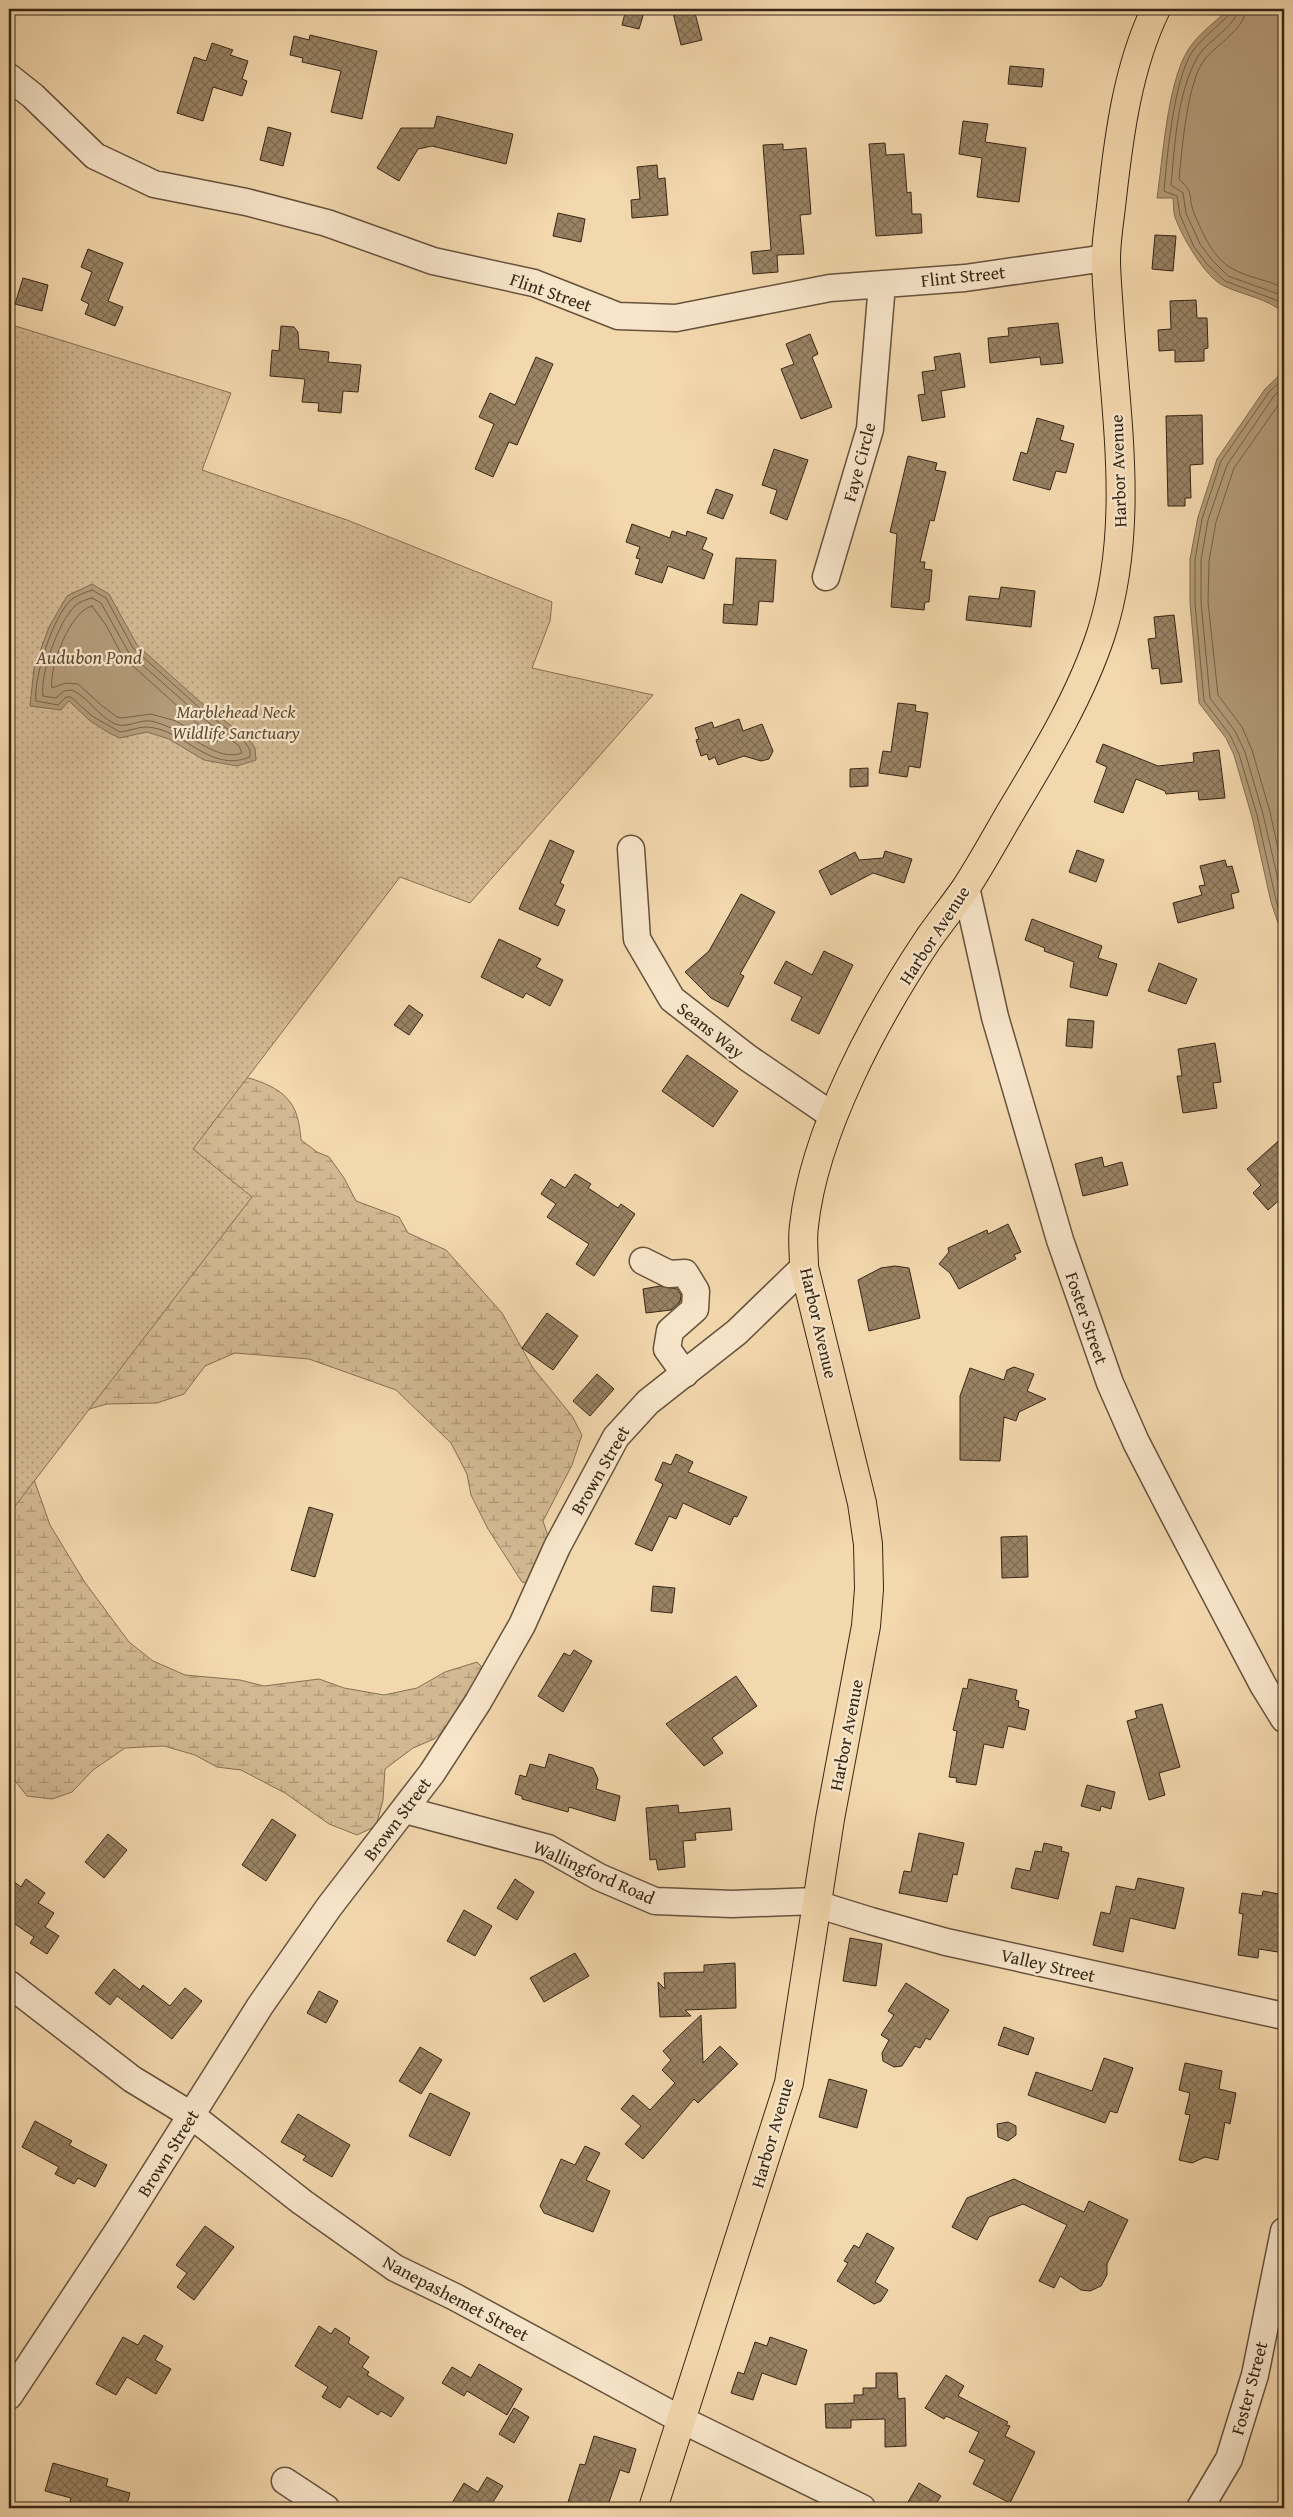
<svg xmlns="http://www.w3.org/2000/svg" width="1293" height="2517" font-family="'Gentium Book Plus',serif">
	<defs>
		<pattern id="wetland-marsh" width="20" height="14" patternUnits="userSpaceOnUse" patternTransform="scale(1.25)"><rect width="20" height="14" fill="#d3b993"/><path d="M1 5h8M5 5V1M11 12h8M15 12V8" fill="none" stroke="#ac9677"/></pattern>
		<pattern id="park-dots" width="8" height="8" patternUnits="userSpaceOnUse" patternTransform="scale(1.25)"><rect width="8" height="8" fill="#d3b993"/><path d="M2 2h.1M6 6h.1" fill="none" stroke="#ac9677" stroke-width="1.8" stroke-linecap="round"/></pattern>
		<pattern id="building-cross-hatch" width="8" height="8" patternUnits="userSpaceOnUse" patternTransform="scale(1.25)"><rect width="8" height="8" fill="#998364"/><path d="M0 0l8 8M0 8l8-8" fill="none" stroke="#7e6b51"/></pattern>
	</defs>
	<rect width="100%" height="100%" fill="#f3d7ad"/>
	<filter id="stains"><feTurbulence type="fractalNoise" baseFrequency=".004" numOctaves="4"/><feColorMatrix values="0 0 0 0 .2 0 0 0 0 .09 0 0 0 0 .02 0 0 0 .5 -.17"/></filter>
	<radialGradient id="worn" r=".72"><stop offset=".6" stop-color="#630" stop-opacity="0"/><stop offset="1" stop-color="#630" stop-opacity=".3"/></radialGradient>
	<path fill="url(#wetland-marsh)" stroke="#857054" d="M211 1070C236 1075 274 1080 290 1102 298 1112 300 1128 301 1140L317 1152 329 1157 344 1178 356 1201 399 1217 408 1233 446 1250 502 1313 533 1368 572 1416 582 1435 572 1465 543 1521 551 1545 532 1583 522 1582 488 1529 471 1495 467 1474 451 1443 396 1390 309 1359 235 1353 205 1366 184 1394 157 1403 107 1404 72 1414 31 1471 50 1525 84 1581 129 1642 153 1661 185 1675 240 1680 264 1686 319 1679 344 1688 384 1695 417 1688 445 1672 477 1662 487 1672 466 1710 434 1739 413 1748 385 1769 383 1800 376 1826 357 1835 329 1824 285 1793 241 1770 217 1767 195 1755 164 1746 125 1748 93 1770 72 1792 52 1799 27 1796 9 1773V1195Z"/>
	<path fill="url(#park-dots)" stroke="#857054" d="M9 324 231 393 202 470 347 520 552 602 550 621 532 668 653 695 470 903 400 877 193 1149 252 1197 9 1514Z"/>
	<path fill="#b39b79" stroke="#816d51" d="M1229 9H1284V313C1267 298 1245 296 1224 286 1205 277 1182 237 1175 217 1173 212 1174 204 1173 198H1157C1163 158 1167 84 1188 50 1197 35 1216 21 1229 9Z
		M1284 371V941L1271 902 1252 817 1234 755 1226 738 1199 703 1190 603V559L1198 517 1217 459 1265 389Z
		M92 584 109 594 137 645 206 707 248 738 255 748 256 760 237 766 204 760 169 739 147 732 120 738 109 733 89 720 69 701 61 710 30 706 34 668 49 627 67 596Z"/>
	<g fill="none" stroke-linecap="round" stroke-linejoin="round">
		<path stroke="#756147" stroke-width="1" d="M1232 9 1230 14C1218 26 1202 38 1192 52 1174 80 1167 156 1164 191L1177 196 1180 215 1194 247 1207 264 1225 281 1276 300 1284 307
			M1238 9C1237 26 1205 42 1197 58 1177 94 1175 144 1171 185L1183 193 1186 213 1200 244 1212 260 1228 276 1278 294 1284 298
			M1246 9C1245 29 1217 44 1205 59 1187 81 1182 150 1179 179 1196 195 1187 195 1194 213 1202 232 1213 259 1233 269 1249 278 1268 280 1284 288
			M1284 378 1269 392 1221 461 1202 519 1195 560V603L1204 701 1230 735 1239 754 1257 815 1276 900 1284 926
			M1284 386 1274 396 1227 465 1208 520 1201 560V602L1210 698 1235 731 1245 752 1263 814 1284 906
			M1284 397 1234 468 1216 522 1209 561 1208 602 1218 695 1242 727 1252 750 1270 812 1284 876
			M92 590 106 598 133 648 203 711 244 741 250 750V757C209 774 184 728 146 727 138 727 129 731 120 732L92 716 71 697H66L58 705 36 701C33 679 53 616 71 600 76 596 86 592 92 590Z
			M92 598 101 603 129 653 199 715 239 746 242 753C218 762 192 735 171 728 164 725 153 720 145 721 135 722 125 728 115 724 98 716 88 697 72 690L64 691 56 698 43 696C40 674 58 622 75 606 79 602 87 599 92 598Z
			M92 606 106 625 123 657 194 721 218 739 217 742H210L176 721 151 714 122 718 117 717 101 705 78 684 66 683 52 688C49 667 70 611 92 606Z"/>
	</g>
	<path fill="url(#building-cross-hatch)" stroke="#372715" d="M626 9H645L639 29 622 25Z
		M672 9H694L702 40 681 45Z
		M310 35 377 51 362 119 331 112 341 71 302 62 303 58 290 55 294 36 309 40Z
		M212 43 233 50 230 55 248 61 242 79 247 81 242 96 213 87 203 121 177 113 194 57 206 61Z
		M1010 66 1044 69 1042 87 1008 84Z
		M437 116 513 134 506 164 432 146 418 149 399 181 377 168 401 128H434Z
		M963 121 988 124 985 142 1026 148 1019 202 977 197 982 158 959 154Z
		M268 127 291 133 283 166 260 160Z
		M885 143 886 155 904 154 907 193 911 192 912 214H921L922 233 876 236 869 144Z
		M783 144V150L806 148 811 214 800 215 804 254 777 255 778 272 753 274 751 252 771 250 763 145Z
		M657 165 658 179 665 178 668 215 632 218 631 200 640 199 637 167Z
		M558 213 585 219 581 242 553 236Z
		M1155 235 1176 236 1173 271 1152 269Z
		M88 249 123 263 108 301 123 307 115 326 85 314 89 304 81 300 92 272 81 267Z
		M23 278 48 285 42 311 15 304Z
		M1196 300 1197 318H1207L1208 348 1204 349V361L1175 362V350L1159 351 1158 330 1171 329 1170 301Z
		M1058 323 1063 363 1041 365 1040 357 990 363 988 338 1009 336 1008 328Z
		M281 326 294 327 298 332 299 349 329 352 328 362 361 365 358 392 343 391 341 413 318 411 319 403 302 402 305 379 270 376 272 350 279 351Z
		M810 334 818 354 812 357 832 407 801 419 781 369 794 364 786 344Z
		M960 353 965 387 941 391 945 417 922 421 918 395 925 394 922 372 936 370 934 357Z
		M536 357 553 364 517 445 509 442 493 477 475 469 494 424 479 417 490 393 515 405Z
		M1202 415 1203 464 1190 465 1191 498H1185V506H1168L1166 416Z
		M1037 418 1064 426 1060 440 1074 444 1066 473 1056 471 1050 490 1013 480 1021 452 1027 454Z
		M774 449 808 460 787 520 770 513 777 490 762 485Z
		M908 456 937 463 935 470 946 472 934 521 930 520 920 562H925L924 569 932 570 929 602H925L924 610 891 607 897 534 890 532Z
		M716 489 733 495 723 519 707 513Z
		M632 524 670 538 672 531 686 536 687 531 707 538 702 549 713 554 704 579 668 566 662 583 635 574 640 559 636 558 640 547 626 542Z
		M736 558 776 560 773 602 759 601 757 625 723 623 724 604 733 605Z
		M1001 587 1035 591 1031 627 966 620 969 596 999 599Z
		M1174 615 1182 682 1161 684 1159 668 1152 669 1148 639 1156 638 1154 617Z
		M898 703 916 705 915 711 928 713 920 768 909 766 907 777 879 773 883 751 891 752Z
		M739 719 743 731 762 724 773 751 769 759 761 761 744 756 718 765 715 757 709 760 707 754 701 756 696 740 699 739 695 728 712 722 714 728Z
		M1103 744 1158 766 1194 762 1193 753 1219 750 1225 798 1199 800 1198 791 1166 794 1165 791 1136 779 1123 813 1094 802 1107 767 1096 762Z
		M868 768V786L850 787V769Z
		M550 840 574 851 560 883 564 885 555 905 565 910 558 926 519 909Z
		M1077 850 1104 860 1096 882 1069 872Z
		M885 851 912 859 904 883 873 873 831 895 819 871 855 852 859 860 883 858Z
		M1225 860 1227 867 1232 866 1239 892 1231 894 1234 908 1178 923 1173 903 1202 895 1199 886 1205 885 1200 866Z
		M741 894 775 912 740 974 744 976 728 1007 711 998 685 972 709 951Z
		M1032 919 1102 946 1098 958 1117 964 1107 996 1070 987 1074 962 1044 951 1045 948 1025 940Z
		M499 939 541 959 536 967 563 980 550 1006 526 993 523 998 481 977Z
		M824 951 853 965 819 1034 791 1020 802 997 774 983 786 961 812 975Z
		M1159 963 1197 979 1186 1004 1148 991Z
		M409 1005 423 1015 409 1035 394 1025Z
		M1068 1019 1094 1021 1092 1048 1066 1046Z
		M1215 1043 1221 1082 1213 1083 1217 1108 1183 1113 1177 1076H1182L1178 1049Z
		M687 1055 738 1091 713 1127 662 1091Z
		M1284 1136V1196L1268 1210 1253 1193 1261 1185 1247 1169Z
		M1102 1157 1104 1167 1122 1162 1128 1185 1083 1196 1075 1164Z
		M575 1174 591 1184 588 1188 618 1208 621 1204 635 1214 594 1276 576 1264 589 1244 547 1217 556 1204 541 1194 551 1179 565 1188Z
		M1008 1224 1021 1252 1014 1255 1016 1259 959 1289 950 1273 939 1264 949 1252 948 1248 987 1230 988 1234Z
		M895 1266 909 1268 920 1318 869 1331 858 1280 881 1268Z
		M660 1286 677 1289 681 1295 680 1302 671 1310 646 1313 643 1289Z
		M547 1313 578 1336 553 1370 522 1348Z
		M1014 1367 1034 1374 1027 1391 1046 1399 1019 1412 1016 1421 1004 1417 1000 1461 960 1460V1396L970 1368 1004 1380 1007 1370Z
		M597 1374 614 1389 590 1416 573 1401Z
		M676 1454 693 1462 688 1472 747 1497 737 1517 734 1516 730 1525 683 1503 676 1519 669 1516 652 1551 635 1544 663 1484 655 1480 663 1462 671 1465Z
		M309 1507 333 1514 315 1577 291 1570Z
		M1027 1536 1028 1577 1002 1578 1001 1537Z
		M653 1586 675 1588 672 1613 651 1611Z
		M574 1650 592 1661 563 1712 538 1696 564 1653 570 1656Z
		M736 1676 757 1706 712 1738 723 1753 704 1766 666 1724Z
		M969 1679 1017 1690 1015 1700 1019 1701 1018 1707 1029 1710 1025 1730 1008 1726 1003 1748 984 1744 976 1785 956 1782 957 1778 949 1777 957 1731 953 1730 963 1688 967 1689Z
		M1162 1704 1180 1767 1159 1773 1165 1795 1149 1800 1127 1721 1137 1718 1135 1711Z
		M549 1754 593 1768 598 1779 596 1789 620 1796 615 1821 569 1807 568 1812 522 1799V1796L515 1794 520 1775 526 1777 530 1764 545 1768Z
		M1087 1785 1115 1792 1111 1809 1101 1806 1100 1811 1081 1806Z
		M678 1805 679 1813 730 1808 732 1830 695 1833 696 1840 683 1841 685 1867 658 1870 656 1859 650 1860 646 1808Z
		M272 1819 296 1835 266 1881 242 1865Z
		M919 1833 964 1843 957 1875 953 1874 947 1902 899 1893 904 1871 911 1872Z
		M108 1834 127 1850 104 1878 85 1862Z
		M1044 1843 1062 1847 1061 1851 1069 1853 1058 1899 1011 1888 1016 1868 1030 1871 1035 1851 1042 1852Z
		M9 1878 21 1887 26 1879 45 1893 38 1903 54 1913 45 1927 59 1936 47 1954 30 1943 34 1937 9 1920Z
		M1138 1878 1184 1888 1175 1929 1130 1918 1123 1952 1093 1945 1101 1912 1110 1914 1116 1886 1135 1890Z
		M515 1879 534 1892 517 1920 497 1908Z
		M1263 1891 1284 1895V1953L1259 1949 1258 1958 1238 1955 1243 1914 1239 1913 1242 1893 1262 1896Z
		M464 1910 492 1926 475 1956 447 1941Z
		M850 1938 882 1944 876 1986 843 1981Z
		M575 1953 589 1976 544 2002 530 1978Z
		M735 1963 736 2008 685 2010 691 2016 660 2017 658 1982 665 1989 664 1973 704 1972V1965Z
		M114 1969 140 1990 143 1985 170 2006 185 1988 202 2001 172 2039 117 1996 110 2005 95 1993Z
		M906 1983 949 2010 930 2040 926 2038 920 2048 915 2046 902 2066 894 2067 883 2061 882 2053 889 2040 881 2035 894 2015 888 2011Z
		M319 1991 338 2001 326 2023 307 2013Z
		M701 2015 703 2063 720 2046 738 2064 698 2103 694 2099 643 2159 625 2144 641 2126 621 2109 633 2095 650 2110 675 2083 662 2070 671 2060 663 2051Z
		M1004 2027 1034 2038 1028 2055 998 2045Z
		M420 2047 442 2060 421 2094 399 2081Z
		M1104 2058 1133 2068 1117 2113 1110 2111 1105 2123 1028 2095 1036 2072 1092 2091Z
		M1185 2063 1222 2071 1219 2089 1236 2093 1230 2124 1225 2122 1218 2160 1205 2157 1192 2163 1179 2160 1190 2115 1185 2114 1190 2093 1179 2090Z
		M829 2079 867 2090 857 2128 819 2117Z
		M430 2093 470 2113 450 2156 409 2136Z
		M298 2114 350 2145 332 2177 303 2160 306 2156 281 2142Z
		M35 2121 72 2141 69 2145 107 2165 95 2187 78 2178 74 2184 55 2174 59 2167 22 2147Z
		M1008 2122 1016 2126V2135L1008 2141 998 2137 997 2124Z
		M585 2146 600 2153 586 2180 610 2191 593 2232 544 2213 540 2206 561 2159 575 2165Z
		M1014 2179 1084 2212 1089 2201 1128 2220 1107 2264V2275L1101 2286 1090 2291 1081 2290 1060 2276 1054 2288 1039 2281 1067 2225 1023 2204 989 2217 977 2240 952 2227 967 2198Z
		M205 2226 234 2247 194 2300 177 2287 187 2273 176 2265Z
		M867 2233 894 2248 875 2282 888 2290 881 2301 874 2304 837 2281 848 2263 844 2261 854 2245 859 2248Z
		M319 2326 331 2334 335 2328 350 2338 348 2343 369 2357 362 2367 369 2372 367 2375 404 2398 391 2417 381 2411 378 2415 348 2396 340 2408 322 2397 328 2387 295 2366Z
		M144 2335 163 2346 155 2360 171 2369 156 2394 127 2377 116 2395 96 2384 123 2337 138 2345Z
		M770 2337 807 2350 796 2385 762 2373 753 2400 731 2393 738 2372 744 2374 755 2342 767 2346Z
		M479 2364 522 2389 507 2415 467 2391 464 2396 442 2383 452 2367 471 2378Z
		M876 2373H897L898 2399 905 2398 906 2446 885 2447V2419L851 2420V2428H826L825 2404 854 2403V2395H863V2388H876Z
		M946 2375 964 2386 958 2396 1008 2422 1006 2425 1010 2426 1005 2436 1035 2452 1010 2503 973 2484 985 2460 969 2452 979 2432 946 2416 944 2419 925 2408Z
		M514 2408 529 2417 514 2443 499 2434Z
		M594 2436 636 2449 629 2473 620 2470 607 2508H589L568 2502 580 2464 585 2465Z
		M53 2463 108 2479 106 2486 130 2493 126 2508H68L71 2498 45 2491Z
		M487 2477 503 2486 493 2502 504 2508H449L464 2483 478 2492Z
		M919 2483 941 2496 933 2508H918L908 2502Z"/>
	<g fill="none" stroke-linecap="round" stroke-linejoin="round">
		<defs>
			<path id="minor" d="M9 77 33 96 95 156 154 184 246 202 327 223 433 261 534 283 618 316 676 318 830 288 965 278 1106 258
				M826 577 870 429 882 284
				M631 849 637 939 672 999 748 1058 833 1116
				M966 887 995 1017 1060 1240 1110 1383 1136 1442 1170 1508 1263 1685 1284 1719
				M643 1261 669 1274 685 1273 696 1291 695 1309 670 1331 667 1349 685 1374
				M405 1810 548 1848 599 1877 655 1901 732 1904 816 1901 829 1908 871 1921 946 1942 1284 2016
				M9 1984 132 2079 191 2115 302 2202 395 2268 455 2297 680 2419 862 2508
				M9 2396 120 2228 260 2006 329 1907 432 1773 478 1702 522 1625 557 1547 616 1437 648 1402 737 1332 804 1267
				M285 2481 326 2508
				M1200 2508 1229 2459 1255 2375 1284 2231"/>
			<path id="major" d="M653 2508 789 2083 830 1819 866 1626 869 1589 868 1544 862 1503 804 1267C804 1253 802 1239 804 1226 814 1131 876 1017 929 938 941 921 953 906 965 889 982 863 997 835 1013 808 1046 753 1081 695 1101 634 1135 529 1116 420 1109 313 1108 295 1106 276 1106 259 1106 239 1110 218 1112 198 1119 135 1128 66 1156 9"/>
		</defs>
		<use href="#minor" stroke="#66533b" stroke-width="29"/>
		<use href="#major" stroke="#372715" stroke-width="30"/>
		<use href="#minor" stroke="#f7e5ca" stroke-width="26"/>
		<use href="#major" stroke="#f3d7ad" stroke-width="28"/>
	</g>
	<g text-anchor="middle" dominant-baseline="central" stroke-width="4.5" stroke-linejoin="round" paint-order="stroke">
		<g font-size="18" fill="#372715" stroke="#f7e5ca">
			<text transform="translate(963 276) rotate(-6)">Flint Street</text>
			<text transform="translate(551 292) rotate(19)">Flint Street</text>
			<text transform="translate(859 462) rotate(-75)">Faye Circle</text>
			<text transform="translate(1118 471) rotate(-92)">Harbor Avenue</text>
			<text transform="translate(934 935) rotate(-57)">Harbor Avenue</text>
			<text transform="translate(711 1030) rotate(38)">Seans Way</text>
			<text transform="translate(1087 1318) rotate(71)">Foster Street</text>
			<text transform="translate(819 1323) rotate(77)">Harbor Avenue</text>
			<text transform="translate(600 1470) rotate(-60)">Brown Street</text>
			<text transform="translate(846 1735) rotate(-79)">Harbor Avenue</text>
			<text transform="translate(397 1819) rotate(-53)">Brown Street</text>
			<text transform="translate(594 1872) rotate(24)">Wallingford Road</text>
			<text transform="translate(1048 1965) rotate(13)">Valley Street</text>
			<text transform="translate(772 2133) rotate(-74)">Harbor Avenue</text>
			<text transform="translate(168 2153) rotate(-58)">Brown Street</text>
			<text transform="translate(456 2298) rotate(28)">Nanepashemet Street</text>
			<text transform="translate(1249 2388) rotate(-75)">Foster Street</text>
		</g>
		<g font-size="18" font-style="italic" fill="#5e4c34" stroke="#f7e5ca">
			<text x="236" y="711">Marblehead Neck<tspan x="236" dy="21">Wildlife Sanctuary</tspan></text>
		</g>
		<g font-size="19" font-style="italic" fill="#5c4a33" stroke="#f7e5ca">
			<text x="89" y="657">Audubon Pond</text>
		</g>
	</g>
	<rect width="1293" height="2517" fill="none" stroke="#f3d7ad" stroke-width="30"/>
	<rect x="10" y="10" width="1273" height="2497" fill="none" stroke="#372715" stroke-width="2.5"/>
	<rect x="15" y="15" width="1263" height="2487" fill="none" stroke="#372715"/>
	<rect width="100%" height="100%" filter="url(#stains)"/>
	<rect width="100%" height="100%" fill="url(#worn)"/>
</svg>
